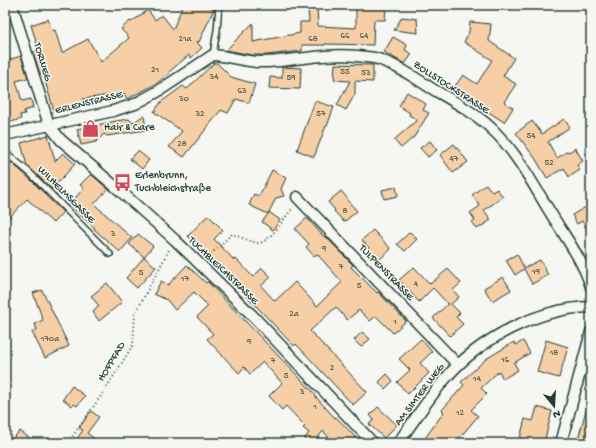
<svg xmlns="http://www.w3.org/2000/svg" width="596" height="448" font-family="'Gochi Hand',sans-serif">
	<rect width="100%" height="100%" fill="#f6f6f2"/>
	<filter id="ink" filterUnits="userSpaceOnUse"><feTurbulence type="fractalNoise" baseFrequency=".025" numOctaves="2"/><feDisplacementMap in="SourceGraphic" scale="8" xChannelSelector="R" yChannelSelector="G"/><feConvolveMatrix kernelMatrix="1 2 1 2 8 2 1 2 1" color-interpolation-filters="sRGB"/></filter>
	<g filter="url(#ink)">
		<path fill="#f7cfa6" stroke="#1f3d34" d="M183 5H205L214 9 199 42 196 41 202 48 191 58 189 55 169 72 170 73 156 84 127 99 124 93 83 99 84 102 54 111 43 74H40L33 52 39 51 31 25 48 19 52 31 55 30 62 53 88 39 101 62 129 38 121 29 130 21 131 22 148 10 155 20 162 15 173 29Z
			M356 5H386L385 20H374L373 45 325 44V45H302V51L267 55H252L226 50 253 23V42L300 33V22H309L308 9 317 8 318 26 356 28Z
			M402 17 417 19 418 33 394 30Z
			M470 22 491 24 489 41 514 58 503 76 516 84 504 102 513 108 504 122 453 89 463 75 477 84 492 60 464 42 469 32Z
			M393 37 407 45 405 50 412 54 405 64 384 52Z
			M21 56 28 78 16 81 22 101 31 99 33 108 24 111 25 114 20 115 21 119 11 122 10 118 5 119V61Z
			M214 63H217L231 77 255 84 249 103 236 99 228 113 221 110 184 157 169 147 182 131 154 112 161 102 183 86 187 89Z
			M335 64 373 65V82L355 81V94L346 110 337 105 350 81 334 80Z
			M282 67 301 68 300 89 269 88 270 77 282 78Z
			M407 92 426 104 423 110 429 113 414 137 401 148 394 140 417 120 409 115 410 113 399 106Z
			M315 101 334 107 327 126H326L314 157 297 150Z
			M144 115 146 130 107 136 104 134 96 142 81 145 77 129 116 121 129 119 133 123Z
			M564 119 570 127 548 142 557 158 568 151 569 152 575 148 583 161 577 165 580 170 569 177 564 168 547 178 535 158 516 133 532 121 542 134Z
			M48 135 55 161 63 153 75 164 52 189 27 166 21 143Z
			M430 141 437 150 428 157 420 148Z
			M454 144 468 162 453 173 440 155Z
			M138 151 149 160 142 169 130 159Z
			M5 157 31 180 46 195V196L63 212 53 223 27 199 5 222Z
			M272 170 286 178 281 189 284 196 276 198 268 214 269 212 280 220 273 230 262 222 268 214 249 205 254 194 259 196Z
			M91 174 108 189 94 204 132 238 120 252 94 229 95 228 69 205 84 188 80 185Z
			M486 184 492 192 497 189 503 197 484 210 491 220 477 229 472 222 475 220 470 213 480 206 472 195Z
			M396 187 398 196 384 199 382 190Z
			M341 191 348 199 347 200 357 211 344 222 334 211 335 210 328 202Z
			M591 204V237L582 221 577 224 572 215Z
			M208 215 223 230 214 239 234 260 236 259 253 277 262 268 271 277 261 286 275 301 295 282 317 306 342 282 317 254 314 256 306 247 309 244 295 229 307 218 324 237 325 236 353 265 351 267 377 293 378 292 406 321 393 333 376 316 370 321 359 310 347 320 336 307 310 331 367 392 353 405 296 344 294 346 222 270H221L210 259 211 258 188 236Z
			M373 230 391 249 379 260 368 248H369L362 240Z
			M410 232 417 239 405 251 397 244Z
			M138 234 153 246 144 257 129 244Z
			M517 254 524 268 540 260 548 275 532 284 524 269 515 275 506 260Z
			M144 257 156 267 137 288 126 278Z
			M187 265 206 283 208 282 225 300 316 395 315 396 335 418 336 417 361 443H334L323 431 314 443H309L304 439 309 433 303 428 305 426 286 406 282 410 269 396 282 383 263 362 250 374 244 367 239 373 207 339 213 334 197 317 208 306 194 292 175 310 167 300 154 294 161 281 168 285Z
			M414 267 430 284 448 269 461 283 453 290 459 297 451 304 460 313 456 317 463 324 450 336 433 318 448 304 433 288 419 302 399 280Z
			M503 277 511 290 492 301 484 288Z
			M107 283 122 302 99 321 93 312 99 306 91 296Z
			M42 290 69 346 45 358 32 332 37 330 35 324 43 320 33 293Z
			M362 332 370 339 361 347 354 340Z
			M421 339 432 352 420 363 429 373 408 394 397 382 410 370 399 359Z
			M546 340 568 347 559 378 537 372Z
			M523 341 530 353 514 363 518 370 503 379 499 371 481 388 487 394 471 410 478 416 455 443H432L425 438 444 412 442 410 464 385 461 382 486 359 514 342 516 345Z
			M387 374 393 381 385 389 379 382Z
			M72 386 85 396 77 406 74 404 72 406 63 399Z
			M588 403 591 404V443H577Z
			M378 407 397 425 384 438 369 424 374 420 370 415Z
			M537 407 552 411 544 443H538L520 438 525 419 533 421Z
			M91 411 99 417 87 433 100 443H74L83 430 79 428Z
			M20 431 36 443H17L12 439Z"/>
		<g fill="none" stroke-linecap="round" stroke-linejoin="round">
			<defs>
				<path id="lane" d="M213 55 217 30 219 5
					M5 152 30 173 110 254"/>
				<path id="street" d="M12 5 49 125 61 140 117 188 175 240 251 314 373 443
					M5 135 113 111 135 104 157 92 213 55C230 56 246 63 264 62 272 62 280 61 288 60 311 57 334 54 357 56 364 57 372 57 378 59 397 65 415 78 431 88 453 101 478 114 496 133 520 157 537 192 555 220 568 241 584 263 591 287
					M297 197 458 365
					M398 443C413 422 428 399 445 379 479 339 538 308 591 307
					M561 443 591 332"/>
			</defs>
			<use href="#lane" stroke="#1f3d34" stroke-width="8"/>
			<use href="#street" stroke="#1f3d34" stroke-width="13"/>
			<path stroke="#1f3d34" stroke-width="2" stroke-dasharray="1 3" stroke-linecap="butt" d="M208 257 232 234C240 237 249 241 257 243 270 244 284 217 293 208
				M68 443 103 393 133 345 135 314 169 250"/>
			<use href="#lane" stroke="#f6f6f2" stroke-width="5"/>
			<use href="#street" stroke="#f6f6f2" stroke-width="10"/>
		</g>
	</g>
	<defs>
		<symbol id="shop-bare" viewBox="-9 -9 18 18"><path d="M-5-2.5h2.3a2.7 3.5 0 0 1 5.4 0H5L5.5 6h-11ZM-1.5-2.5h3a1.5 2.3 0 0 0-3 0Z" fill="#d1495b" stroke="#f6f6f2" stroke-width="2.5" paint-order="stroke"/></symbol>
		<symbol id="bus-bare" viewBox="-9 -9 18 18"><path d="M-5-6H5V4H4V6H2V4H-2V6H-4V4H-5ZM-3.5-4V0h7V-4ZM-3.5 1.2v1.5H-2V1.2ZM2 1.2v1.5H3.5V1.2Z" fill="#d1495b" stroke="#f6f6f2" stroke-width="2.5" paint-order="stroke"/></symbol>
	</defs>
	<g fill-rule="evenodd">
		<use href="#shop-bare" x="78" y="116" width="25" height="25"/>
		<use href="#bus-bare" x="110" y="170" width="25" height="25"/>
	</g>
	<g text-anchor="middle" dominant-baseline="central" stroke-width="3" stroke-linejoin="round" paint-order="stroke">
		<g font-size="9" fill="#556250">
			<text x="345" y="36">66</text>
			<text x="364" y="36">64</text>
			<text x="185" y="39">21a</text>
			<text x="313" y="39">68</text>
			<text x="155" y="70">21</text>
			<text x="345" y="72">55</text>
			<text x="366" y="73">53</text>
			<text x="214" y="77">34</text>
			<text x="291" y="78">59</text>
			<text x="242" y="91">63</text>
			<text x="184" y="99">30</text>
			<text x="200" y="114">32</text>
			<text x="321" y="114">57</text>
			<text x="531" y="136">54</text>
			<text x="182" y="144">28</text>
			<text x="454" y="159">47</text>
			<text x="549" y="163">52</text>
			<text x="345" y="211">8</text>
			<text x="113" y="234">3</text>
			<text x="324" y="249">9</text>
			<text x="341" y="267">7</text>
			<text x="536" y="272">19</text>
			<text x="141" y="273">5</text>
			<text x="185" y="279">17</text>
			<text x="416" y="284">4</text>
			<text x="359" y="286">5</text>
			<text x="294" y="314">2a</text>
			<text x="395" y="322">1</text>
			<text x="50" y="339">170a</text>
			<text x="249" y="342">9</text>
			<text x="554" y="353">18</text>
			<text x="505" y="360">16</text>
			<text x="273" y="361">7</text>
			<text x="332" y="368">2</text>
			<text x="286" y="376">5</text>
			<text x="477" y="379">14</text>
			<text x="302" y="392">3</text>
			<text x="315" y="407">1</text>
			<text x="460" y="413">12</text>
		</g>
		<g font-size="11" fill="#1f3d34" stroke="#f6f6f2">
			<text transform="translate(42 62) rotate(73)">TORWEG</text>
			<text transform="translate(451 88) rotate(33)">ZOLLSTOCKSTRASSE</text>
			<text transform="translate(89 103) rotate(-14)">ERLENSTRASSE</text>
			<text transform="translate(66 195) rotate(45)">WILHELMSGASSE</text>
			<text transform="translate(223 271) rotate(44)">TUCHBLEICHSTRASSE</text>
			<text transform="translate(386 273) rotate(46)">TULPENSTRASSE</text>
			<text transform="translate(112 362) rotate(-59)">HOFPFAD</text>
			<text transform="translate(420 395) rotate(-53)">AM SIMTER WEG</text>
		</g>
		<g font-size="11" fill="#1f3d34" stroke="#f6f6f2" text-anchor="start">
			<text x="104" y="128">Hair &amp; Care</text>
			<text x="135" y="176">Erlenbrunn,<tspan x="135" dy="13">Tuchbleichstraße</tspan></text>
		</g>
	</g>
	<rect width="596" height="448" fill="none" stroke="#f6f6f2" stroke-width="20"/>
	<rect x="10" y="10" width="576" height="428" fill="none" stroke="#1f3d34" stroke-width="1.5" filter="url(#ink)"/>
	<g transform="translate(554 406) rotate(162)" stroke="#f6f6f2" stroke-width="3" paint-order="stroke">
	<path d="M0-3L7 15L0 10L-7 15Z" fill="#1f3d34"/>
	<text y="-6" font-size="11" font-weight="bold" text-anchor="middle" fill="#1f3d34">N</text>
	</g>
</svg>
